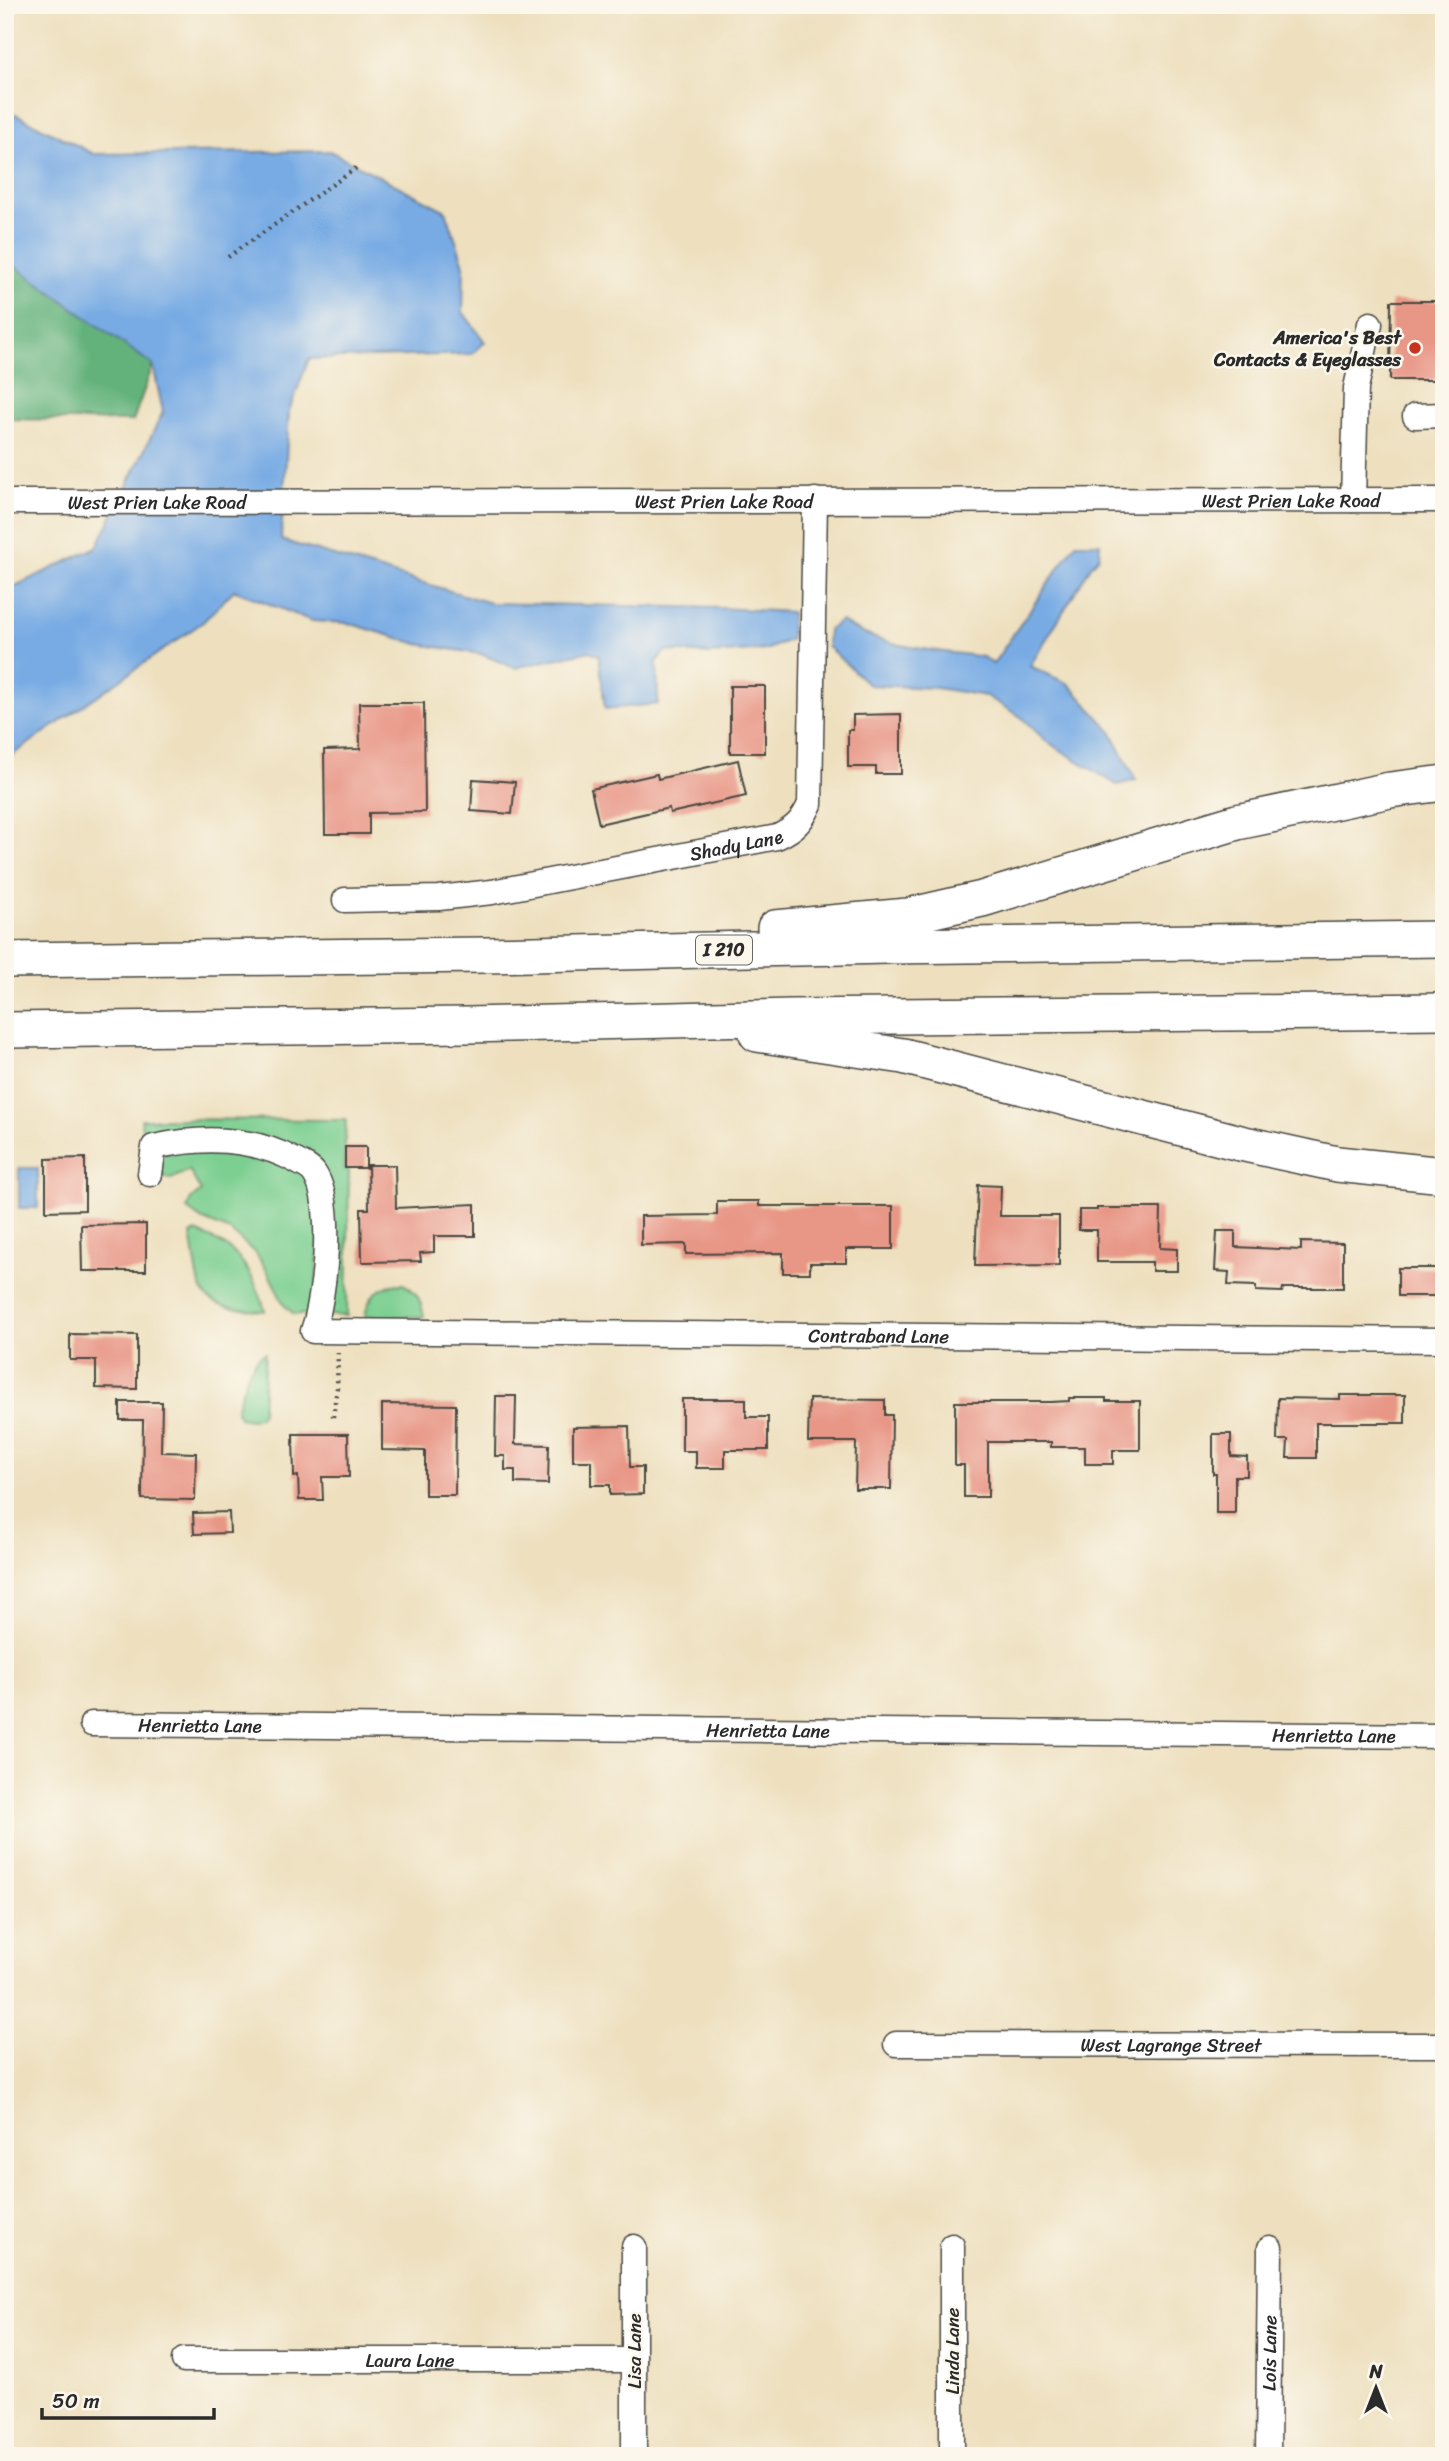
<svg xmlns="http://www.w3.org/2000/svg" width="1449" height="2461" font-family="Sriracha,sans-serif">
	<rect width="100%" height="100%" fill="#fbf7ec"/>
	<filter id="ink" filterUnits="userSpaceOnUse"><feTurbulence type="fractalNoise" baseFrequency=".0143" numOctaves="2"/><feDisplacementMap in="SourceGraphic" scale="14" xChannelSelector="R" yChannelSelector="G"/><feConvolveMatrix kernelMatrix="1 2 1 2 8 2 1 2 1" color-interpolation-filters="sRGB"/></filter>
	<filter id="wash" filterUnits="userSpaceOnUse"><feTurbulence type="fractalNoise" baseFrequency=".00686" numOctaves="4" result="noise"/><feDisplacementMap in="SourceGraphic" scale="28" xChannelSelector="R" yChannelSelector="G"/><feGaussianBlur stdDeviation="1.57" result="paint"/><feColorMatrix in="noise" values="0 0 0 0 0 0 0 0 0 0 0 0 0 0 0 0 0 1.4 0 .05"/><feComposite in="paint" operator="in"/></filter>
	<g filter="url(#wash)">
		<rect width="100%" height="100%" fill="#eee0bf"/>
		<path fill="#7bcf91" stroke="#537d5e" stroke-width="2" d="M141 1119 346 1120 344 1169 349 1170 347 1316 325 1315 324 1177 226 1134 143 1139Z
			M215 1143 308 1172 321 1193 315 1315 294 1314 284 1305 269 1274 255 1252 230 1231 201 1219 187 1209 191 1199 201 1191 189 1170 171 1179 164 1177 160 1167V1155Z
			M196 1232C204 1236 214 1239 222 1244 244 1256 259 1287 265 1311 193 1307 202 1297 191 1234Z
			M403 1284C418 1291 421 1302 424 1317L365 1316C369 1294 381 1284 403 1284Z
			M265 1353 262 1412 259 1417 251 1419 239 1417 236 1411C241 1394 248 1361 265 1353Z"/>
		<path fill="#64b27b" stroke="#486e53" stroke-width="2" d="M5 259 153 365 133 421 5 419Z"/>
		<path fill="#78abe4" stroke="#526b88" stroke-width="2" d="M5 109 94 154 330 151 446 211 464 265 463 312 485 342 472 354 309 359 289 411 281 540 490 603 720 608 791 612V639L766 650 710 654 665 651 657 662 658 704 605 709 599 656 590 651 515 668 481 654 418 644 348 623 312 621 234 590 203 622 5 760V591L97 547 163 412 153 365 5 259Z
			M1076 543H1100L1099 557 1091 566 1030 666 1069 684 1111 731 1136 780 1117 785 1046 741 1021 717 986 696 936 688 869 685 827 646 828 630 841 621C881 649 936 650 983 657L993 664Z
			M19 1168H38V1208H19Z"/>
		<g id="blocks">
			<path fill="#e89686" d="M1391 301H1444V380H1390Z
				M730 686H765V753H730Z
				M359 703H424L425 812 369 813V834H325L324 750 360 749Z
				M901 714V774H876V767H848V730H853V715Z
				M738 760 746 796 670 813 669 808 599 824 591 789 657 774 658 779Z
				M473 779 515 782 512 814 471 811Z
				M345 1147H366V1168H345Z
				M85 1158V1210L46 1211V1159Z
				M368 1165H395L396 1208 475 1204V1236H434V1252L420 1253 421 1261 362 1262 361 1209H369Z
				M978 1185 1001 1186 1000 1216H1059V1265L975 1266Z
				M717 1201H759V1206H893V1249H846V1263H810V1273H783V1253L686 1254V1244L641 1245V1216L717 1215Z
				M1097 1208H1161L1160 1248 1177 1249V1271H1152V1262H1097V1230H1079V1210H1097Z
				M146 1224V1271H82L81 1225Z
				M1217 1231H1235V1247L1301 1250V1242L1343 1243V1288H1283L1282 1292 1256 1291V1286L1228 1285 1229 1272 1215 1271Z
				M1398 1268H1444V1296H1398Z
				M70 1334 137 1335V1389L96 1388V1360H70Z
				M1340 1395H1405V1423H1316V1458H1287L1288 1440H1277L1278 1398 1340 1399Z
				M496 1396H516L515 1444 549 1445 548 1484 515 1483V1470H505V1456H495Z
				M1069 1398H1106V1401H1140V1450H1113V1464H1085V1447H1051V1442H988V1497H964V1465H955V1402H1051L1069 1401Z
				M682 1399H746V1417H768V1450H725V1468H696V1451H682Z
				M809 1399 885 1400V1415H892L891 1489H855L856 1442H808Z
				M120 1402H162L161 1452 196 1453 195 1500 142 1499 143 1420H120Z
				M382 1404 456 1405 455 1495H425V1451L382 1450Z
				M629 1426 630 1467H643V1494L610 1495V1485H591V1461H573V1427Z
				M293 1434H348L349 1477H322L323 1500H299L298 1476 294 1477Z
				M1213 1434H1231V1456L1247 1457V1476H1235V1513H1216V1474H1213Z
				M229 1512 230 1533 194 1534 193 1513Z"/>
		</g>
	</g>
	<g filter="url(#ink)">
		<use href="#blocks" fill-opacity="0" stroke="#484641" stroke-width="2"/>
		<g fill="none" stroke-linecap="round" stroke-linejoin="round">
			<defs>
				<g id="minor">
					<path d="M1415 416 1444 415"/>
					<path d="M1353 500 1356 388 1370 324"/>
					<path id="s1" d="M5 502 1444 500"/>
					<path id="s2" d="M345 900 439 898 492 892 777 837C794 829 802 822 810 804L815 500"/>
					<path id="s3" d="M150 1174 154 1147C202 1136 252 1137 296 1161 301 1164 310 1167 314 1173 335 1201 325 1297 313 1331L1444 1340"/>
					<path id="s4" d="M92 1724 1444 1736"/>
					<path id="s5" d="M896 2044 1444 2045"/>
					<path d="M634 2247V2456"/>
					<path id="s6" d="M184 2360H634"/>
					<path d="M952 2456V2246"/>
					<path id="s7" d="M1268 2456 1270 2248"/>
				</g>
				<path id="highway" d="M775 928 908 916 982 899 1237 822 1390 790 1444 783
					M5 960 487 955 888 946 1444 939
					M5 1030 468 1025 790 1017 1444 1011
					M757 1034 903 1056 1240 1143 1337 1164 1444 1175"/>
			</defs>
			<use href="#minor" stroke="#484641" stroke-width="27"/>
			<use href="#highway" stroke="#484641" stroke-width="38"/>
			<path stroke="#484641" stroke-width="4.5" stroke-dasharray="2 5" stroke-linecap="butt" d="M228 257 359 166
				M333 1417 337 1388 338 1353"/>
			<use href="#minor" stroke="#fff" stroke-width="24"/>
			<use href="#highway" stroke="#fff" stroke-width="35"/>
		</g>
	</g>
	<circle fill="#c8321e" stroke="#fbf7ec" stroke-width="2.5" cx="1415" cy="348" r="7"/>
	<g text-anchor="middle" dominant-baseline="central" stroke-width="5" stroke-linejoin="round" paint-order="stroke">
		<rect fill="#fbf7ec" stroke="#696865" stroke-width="2" x="696" y="935.5" width="56" height="29" rx="5"/>
		<g font-size="18" font-weight="bold" fill="#2b2b2b">
			<text x="724" y="950">I 210</text>
		</g>
		<g font-size="19" font-weight="bold" fill="#2b2b2b" stroke="#fbf7ec" text-anchor="end">
			<text x="1401" y="337">America's Best<tspan x="1401" dy="22">Contacts &amp; Eyeglasses</tspan></text>
		</g>
		<g font-size="19" fill="#2b2b2b" stroke="#fbf7ec">
			<text stroke="none"><textPath href="#s1" startOffset="1286">West Prien Lake Road</textPath></text>
			<text stroke="none"><textPath href="#s1" startOffset="719">West Prien Lake Road</textPath></text>
			<text stroke="none"><textPath href="#s1" startOffset="152">West Prien Lake Road</textPath></text>
			<text stroke="none"><textPath href="#s2" startOffset="396">Shady Lane</textPath></text>
			<text stroke="none"><textPath href="#s3" startOffset="922">Contraband Lane</textPath></text>
			<text stroke="none"><textPath href="#s4" startOffset="108">Henrietta Lane</textPath></text>
			<text stroke="none"><textPath href="#s4" startOffset="676">Henrietta Lane</textPath></text>
			<text stroke="none"><textPath href="#s4" startOffset="1242">Henrietta Lane</textPath></text>
			<text stroke="none"><textPath href="#s5" startOffset="275">West Lagrange Street</textPath></text>
			<text transform="translate(634 2351) rotate(-90)">Lisa Lane</text>
			<text transform="translate(952 2351) rotate(-90)">Linda Lane</text>
			<text stroke="none"><textPath href="#s7" startOffset="103">Lois Lane</textPath></text>
			<text stroke="none"><textPath href="#s6" startOffset="226">Laura Lane</textPath></text>
		</g>
	</g>
	<rect width="1449" height="2461" fill="none" stroke="#fbf7ec" stroke-width="28"/>
	<g transform="translate(1376 2388)" stroke="#fbf7ec" stroke-width="5" paint-order="stroke">
	<path d="M0-5L12 26L0 18L-12 26Z" fill="#2b2b2b"/>
	<text y="-10" font-size="19" font-weight="bold" text-anchor="middle" fill="#2b2b2b">N</text>
	</g>
	<path d="M42 2408v10h172v-10" fill="none" stroke="#2b2b2b" stroke-width="3.5"/>
	<text x="52" y="2408" font-size="21" fill="#2b2b2b" stroke="#fbf7ec" stroke-width="5" paint-order="stroke">50 m</text>
</svg>
